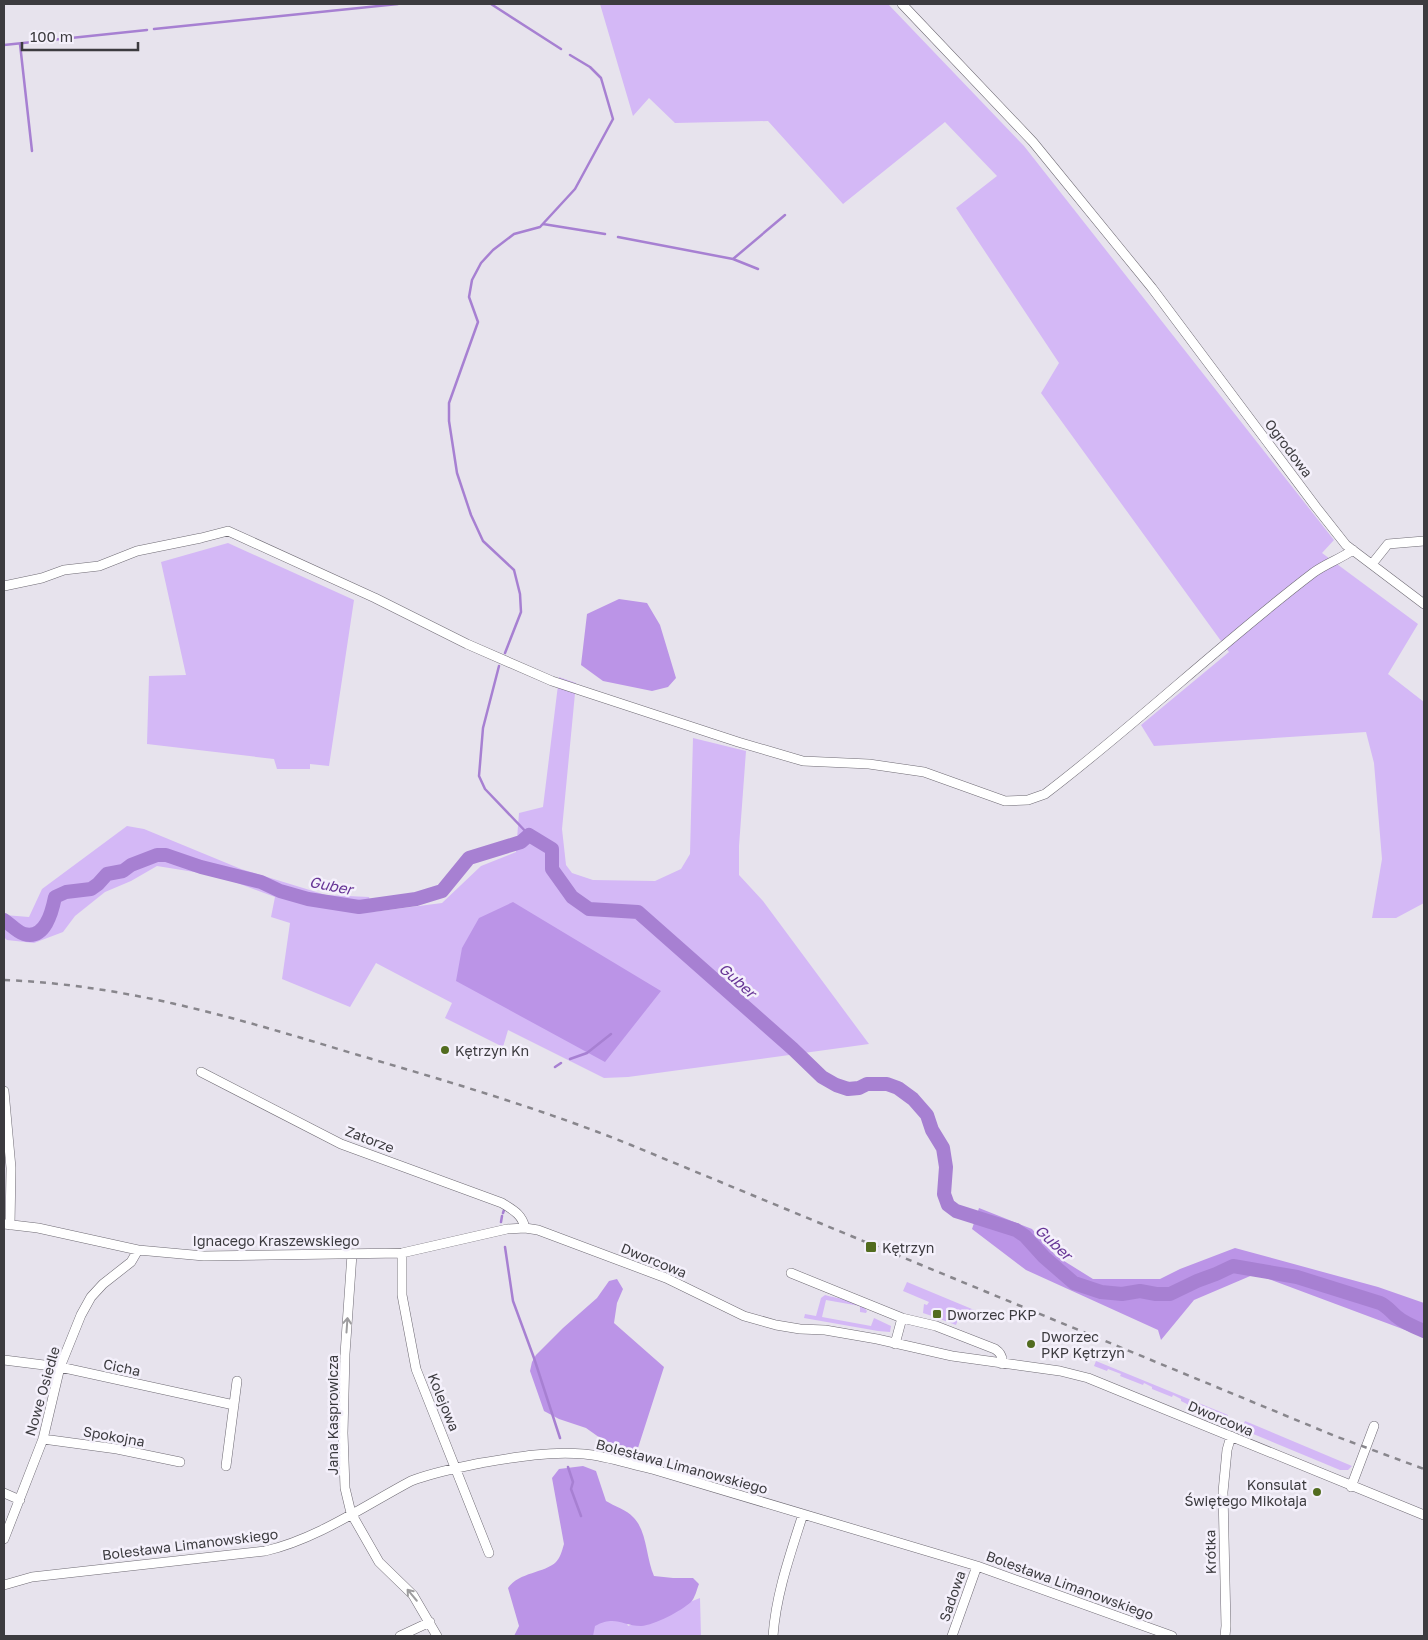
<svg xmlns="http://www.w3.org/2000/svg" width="1428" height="1640" font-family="'Golos Text',sans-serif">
	<rect width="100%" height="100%" fill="#e7e3ed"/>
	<path fill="#d4b8f6" d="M600 4H888L1024 146 1334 540 1322 553 1418 624 1388 674 1424 702V903L1396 918H1372L1382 859 1374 763 1366 732 1154 746 1141 725 1229 652 1041 393 1059 363 956 208 997 176 945 122 843 204 768 121 675 123 649 98 633 116Z
		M228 543 354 600 329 766 310 764V769H277L274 759 147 744 149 676 186 675 161 562Z
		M559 677 576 683 562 829 566 865 572 873 593 880 655 881 681 869 690 854 693 738 746 751 739 846V875L763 901 869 1044 628 1077 604 1078 508 1030 503 1047 445 1018 452 1003 376 963 350 1007 282 979 290 923 271 917 275 897 219 876 157 866 131 881 105 892 75 916 63 932 34 943 7 940 4 937V915L29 917 42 889 127 826 144 829 241 869 326 895 369 897 373 912 442 903 481 866 516 852 519 813 543 807Z
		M907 1282 996 1319 964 1309 960 1314 948 1310 947 1314 956 1318 958 1316 959 1317 956 1325 940 1319V1314L934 1311 932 1316 923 1313 924 1304 927 1305 929 1302 903 1291Z
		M825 1295C839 1299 859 1300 867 1311L866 1313 860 1312V1306L826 1300 822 1317 871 1326 874 1318 891 1326 890 1332 878 1331 804 1318 805 1314 816 1316 821 1298Z
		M1096 1361 1228 1415 1226 1421 1242 1428 1245 1421 1352 1466 1348 1470H1340L1188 1407 1187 1404 1181 1401V1399L1173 1395 1172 1397 1152 1389V1387L1144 1383 1143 1385 1120 1376 1121 1374 1108 1369 1107 1371 1094 1366Z
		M612 1575 628 1626 700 1598 701 1636H564Z"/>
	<path fill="#bb94e7" d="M619 599 647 603 660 625 676 678 668 687 652 691 603 681 581 665 587 614Z
		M513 902 661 991 605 1062 456 981 462 948 479 918Z
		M979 1208 1032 1229 1056 1256 1093 1279H1160L1180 1269 1235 1248 1378 1287 1424 1303V1337L1255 1274 1194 1300 1161 1340 1158 1330 1026 1270 972 1229Z
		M617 1279 623 1289 617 1303 614 1323 664 1367 637 1451 632 1453 624 1447 603 1440 586 1428 559 1419 544 1411 530 1371 532 1362 536 1355 563 1328 597 1298 609 1281Z
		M583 1466 596 1471 606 1501C614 1506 627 1510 633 1517 647 1530 646 1558 654 1576L673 1578H693L699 1584C697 1589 695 1598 691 1602 681 1611 655 1625 641 1626 622 1626 616 1615 595 1626L593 1636H514L519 1626 508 1588C519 1572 545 1573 556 1562 560 1558 562 1551 564 1544L552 1478 559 1469Z"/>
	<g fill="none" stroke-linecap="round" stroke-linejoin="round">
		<path stroke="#a780d2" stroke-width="2.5" d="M491 4 561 49
			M154 29 398 4
			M20 44 32 151
			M4 45 147 30
			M543 224 605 234
			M618 237 733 259 758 269
			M733 259 785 215
			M505 653 521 612 520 594 514 570 483 541 471 515 457 473 449 421V403L478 322 469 297 472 280 481 263 493 250 514 234 540 227 575 189 613 119 601 78 590 67 570 55
			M499 666 483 728 479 776 485 789 529 835
			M570 1059 587 1053 611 1034
			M555 1067 561 1063
			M503 1213 504 1210
			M501 1222 502 1216
			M505 1247 513 1301 534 1358 560 1438
			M568 1467 573 1482 571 1489 581 1516"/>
		<path stroke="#a780d2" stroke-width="14" d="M4 920C10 924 17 932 24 934 45 940 52 912 55 897L66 892 91 889 98 884 107 874 123 871 131 865 157 855H166L201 867 261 882 280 891 308 899 359 907 416 899 442 891 469 858 521 842 529 835 552 849V869L572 897 589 909 638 912 793 1049 822 1077 836 1085 848 1089 859 1088 867 1084H887L898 1088 913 1099 927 1115 932 1130 943 1148 946 1167 944 1194 948 1205 956 1211 1016 1230 1025 1236 1044 1257 1074 1283 1101 1292 1122 1294 1140 1291 1156 1294H1170L1197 1281 1216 1274 1233 1266 1297 1277 1380 1303C1387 1306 1390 1311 1396 1316 1404 1323 1414 1327 1424 1331"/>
		<defs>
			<path id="minor" d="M902 4 1033 142 1152 288 1316 507 1346 545 1424 604
				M1372 564 1388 544 1424 541
				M4 586 42 578 64 570 99 566 137 551 201 538 228 531 375 598 467 644 552 681 738 742 803 761 869 764 924 772 1005 801 1028 800 1045 794C1137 724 1221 643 1313 573 1325 564 1340 559 1353 550
				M201 1072 341 1144 502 1203C513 1210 522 1214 525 1228
				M4 1091 11 1168 10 1225
				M4 1224 38 1228 138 1250 204 1256 402 1253 507 1229 525 1228 538 1230 666 1278 744 1316 776 1325 800 1329 825 1330 877 1339 952 1356 1060 1371 1088 1378 1424 1515
				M402 1253V1295L416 1369 489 1553
				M352 1254 345 1354 343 1433 345 1488 351 1513 379 1562 413 1595 437 1636
				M791 1273 902 1318 936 1326 995 1349C1001 1353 1003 1357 1002 1364
				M895 1344 902 1318
				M4 1360 60 1367 234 1405
				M43 1439 117 1449 180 1462
				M226 1466 237 1381
				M1351 1487 1374 1426
				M4 1493 20 1500
				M4 1539 43 1439 60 1367 81 1315 91 1297 103 1284 131 1262 138 1250
				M4 1585 32 1577 265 1551C317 1539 364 1506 411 1481 434 1472 457 1468 481 1463 516 1457 549 1451 584 1454 607 1456 629 1464 652 1469L977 1566 1172 1636
				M400 1636 430 1622
				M773 1636C776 1594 790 1555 803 1514
				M952 1636 977 1566
				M1225 1636 1226 1626 1223 1492 1227 1450 1231 1436"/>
		</defs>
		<use href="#minor" stroke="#6f6b74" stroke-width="10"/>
		<use href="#minor" stroke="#fff" stroke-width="9"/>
		<path stroke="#88868c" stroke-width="2.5" stroke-dasharray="6 6" stroke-linecap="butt" d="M4 980C129 985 239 1019 358 1055 450 1082 542 1109 631 1145L1335 1436 1424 1469"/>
	</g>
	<defs><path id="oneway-shaft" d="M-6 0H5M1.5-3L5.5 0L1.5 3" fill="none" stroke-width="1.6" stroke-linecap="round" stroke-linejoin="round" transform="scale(1.25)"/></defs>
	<g stroke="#9e9d9f">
		<use href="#oneway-shaft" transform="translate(347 1325) rotate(-86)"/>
		<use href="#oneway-shaft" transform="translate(412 1595) rotate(-130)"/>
	</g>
	<g fill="#526c1f" stroke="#f4f0fb" stroke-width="2">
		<circle cx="445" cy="1050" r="5"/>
		<rect x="865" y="1241" width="12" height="12" rx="2.5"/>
		<rect x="932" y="1309" width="10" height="10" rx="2.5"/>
		<circle cx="1031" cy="1344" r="5"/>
		<circle cx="1317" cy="1492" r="5"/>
	</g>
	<g text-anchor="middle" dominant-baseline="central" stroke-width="5" stroke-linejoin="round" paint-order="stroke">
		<g font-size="14" fill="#3c3b3f" stroke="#f4f0fb">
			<text transform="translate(1289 448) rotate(53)">Ogrodowa</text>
			<text transform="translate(370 1139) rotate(21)">Zatorze</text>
			<text x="276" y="1240">Ignacego Kraszewskiego</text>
			<text transform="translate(654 1260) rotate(22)">Dworcowa</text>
			<text transform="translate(122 1367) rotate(12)">Cicha</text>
			<text transform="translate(42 1391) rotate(-74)">Nowe Osiedle</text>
			<text transform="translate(444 1402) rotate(68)">Kolejowa</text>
			<text transform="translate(332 1415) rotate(-90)">Jana Kasprowicza</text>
			<text transform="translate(1221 1418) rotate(23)">Dworcowa</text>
			<text transform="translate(114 1436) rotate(10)">Spokojna</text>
			<text transform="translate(682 1466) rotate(15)">Bolesława Limanowskiego</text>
			<text transform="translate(190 1544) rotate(-7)">Bolesława Limanowskiego</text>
			<text transform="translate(1210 1552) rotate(-91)">Krótka</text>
			<text transform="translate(1070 1585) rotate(20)">Bolesława Limanowskiego</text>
			<text transform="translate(952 1596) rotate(-71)">Sadowa</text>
		</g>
		<g font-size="14" fill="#3c3b3f" stroke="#f4f0fb" text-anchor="start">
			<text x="455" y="1050">Kętrzyn Kn</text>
			<text x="882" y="1247">Kętrzyn</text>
			<text x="947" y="1314">Dworzec PKP</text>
			<text x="1041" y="1336">Dworzec<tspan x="1041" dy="16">PKP Kętrzyn</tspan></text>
			<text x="1307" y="1484" text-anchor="end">Konsulat<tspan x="1307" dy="16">Świętego Mikołaja</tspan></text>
		</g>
		<g font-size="15" font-style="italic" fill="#673596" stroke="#f4f0fb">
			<text transform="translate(331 885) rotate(11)">Guber</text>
			<text transform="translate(738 980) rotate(42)">Guber</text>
			<text transform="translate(1054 1242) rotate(43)">Guber</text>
		</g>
	</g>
	<rect width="1428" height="1640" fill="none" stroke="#3c3b3f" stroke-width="10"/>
	<path d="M22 42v8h116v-8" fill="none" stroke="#3c3b3f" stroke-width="2.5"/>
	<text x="30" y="42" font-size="15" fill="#3c3b3f" stroke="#f4f0fb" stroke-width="4" paint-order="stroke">100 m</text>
</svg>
